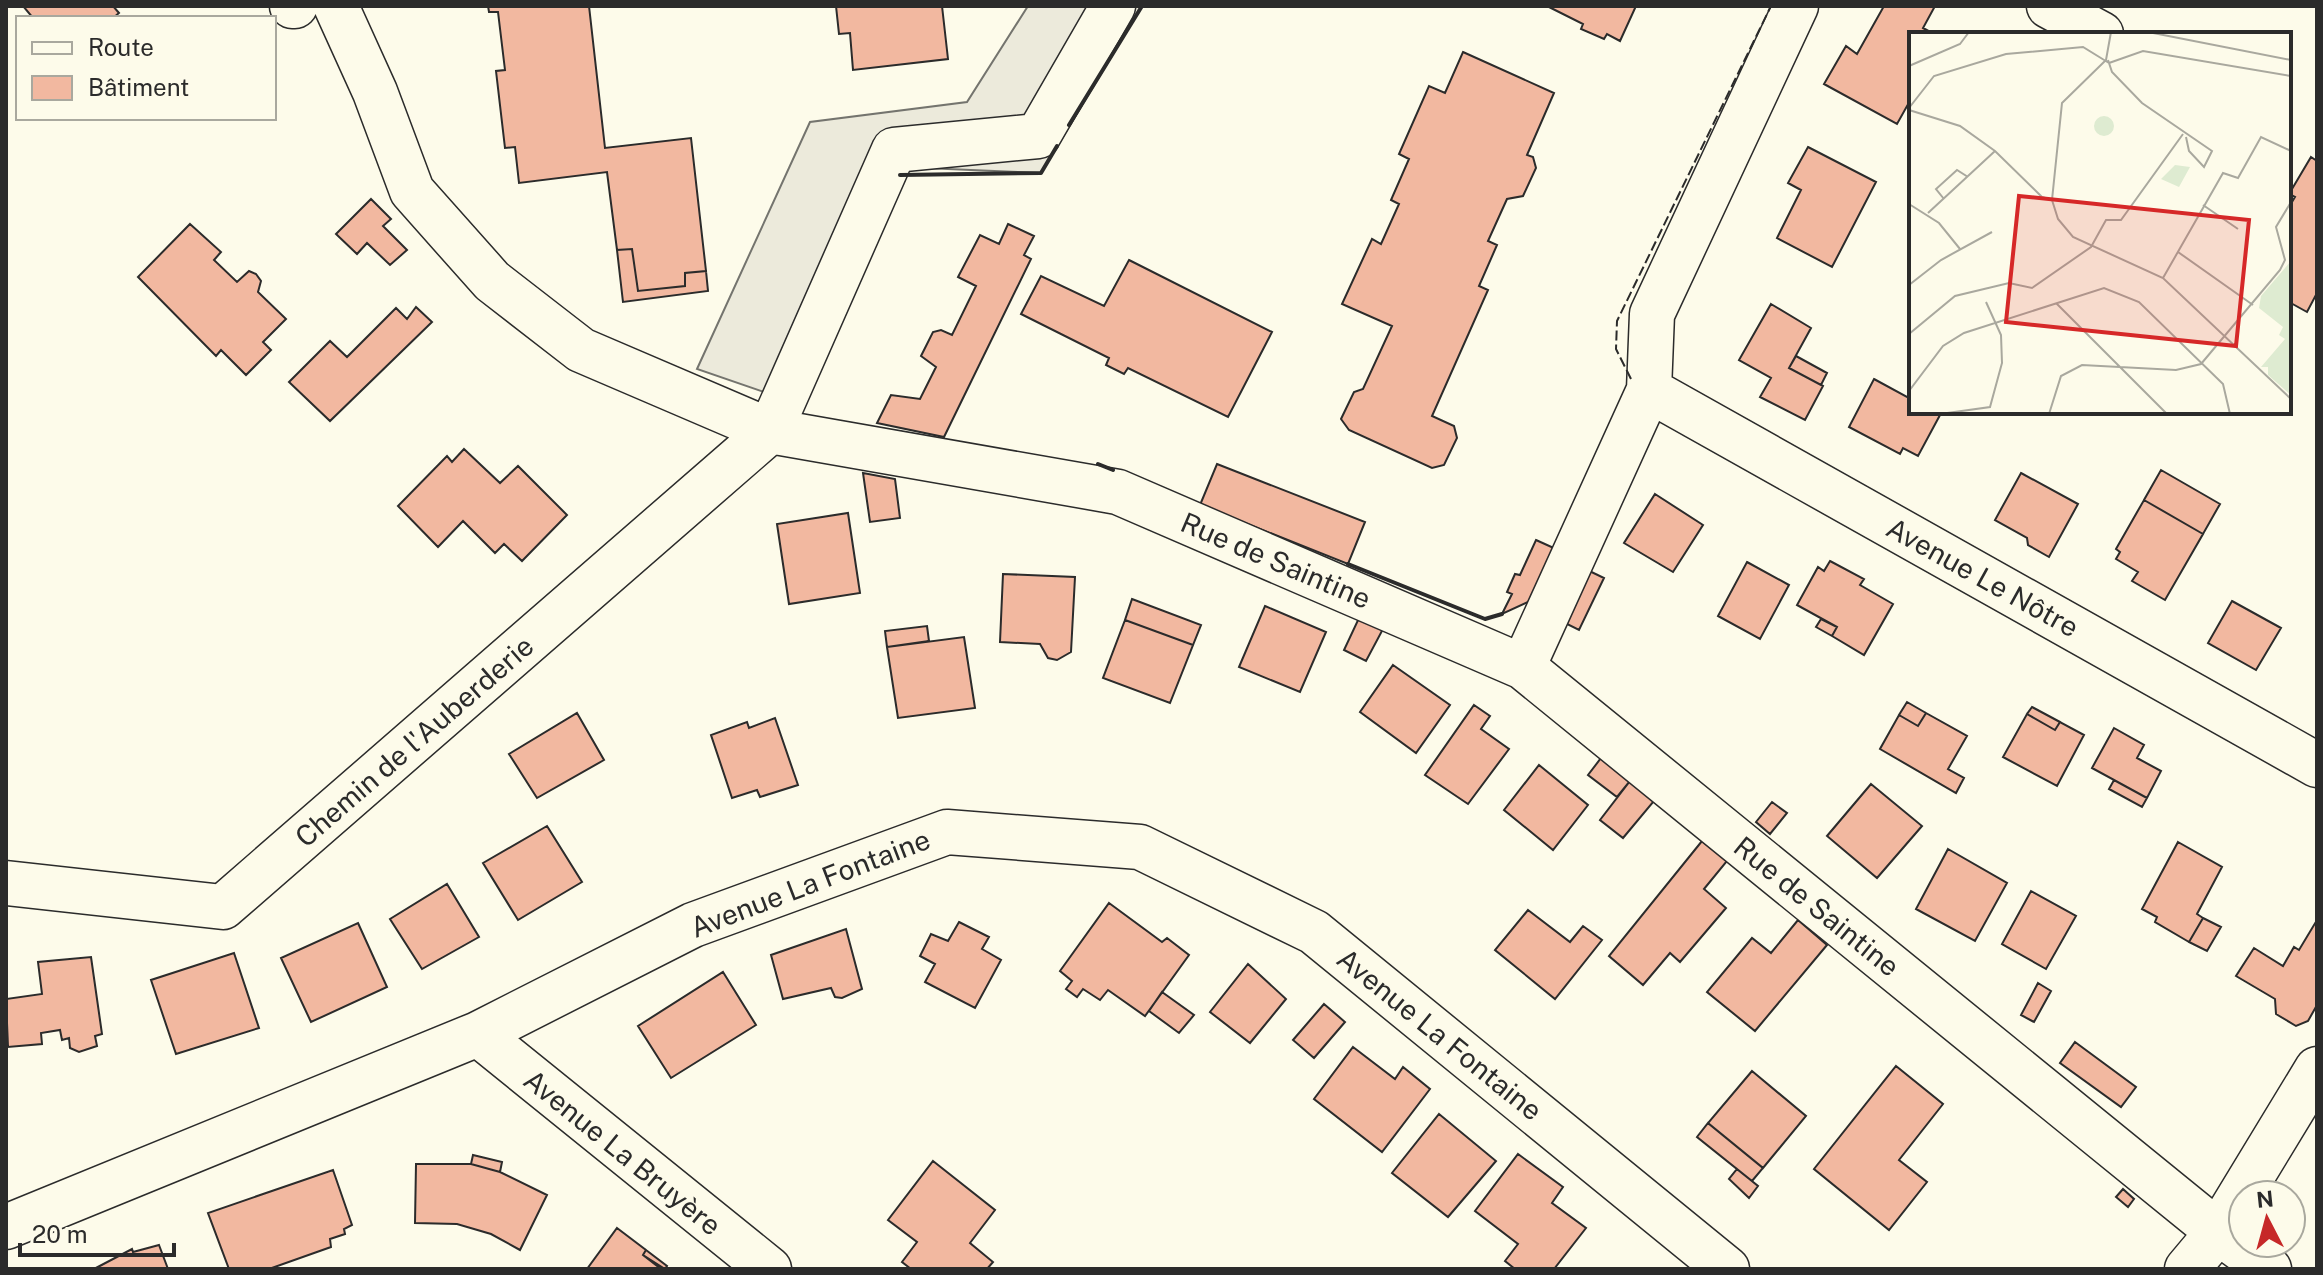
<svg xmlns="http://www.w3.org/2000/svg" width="2323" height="1275" font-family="'Public Sans',sans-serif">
	<rect width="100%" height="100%" fill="#fdfbea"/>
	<path fill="#eceadb" stroke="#74746e" stroke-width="2" d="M1028 6H1142L1041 173 901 167 802 405 697 369 810 122 967 102Z"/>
	<path fill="#f2b8a0" stroke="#2b2b2b" stroke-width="2" d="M23 6H113L119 13 113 18H33Z
		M488 6H589L605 148 691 138 706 271 685 273V286L638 291 632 249 617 250 607 172 519 183 515 147 505 148 496 71 505 70 498 12H489Z
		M836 6H942L948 59 853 70 850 33 839 34Z
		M1547 6H1636L1620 41 1607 34 1604 39 1581 29 1583 24Z
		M1884 6H1935L1923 28 1934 34H1911V99L1897 124 1824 84 1846 46 1857 54Z
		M1463 52 1554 93 1527 155 1533 157 1536 168 1523 196 1507 199 1488 241 1497 245 1479 286 1488 290 1432 416 1454 426 1457 438 1444 465 1432 468 1349 430 1341 419 1354 392 1363 389 1392 326 1342 304 1372 239 1381 244 1399 204 1391 200 1409 159 1399 154 1429 86 1445 93Z
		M1808 147 1876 182 1832 267 1777 238 1801 190 1788 183Z
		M2311 157 2317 161V293L2307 312 2289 302V207L2295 197 2289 194Z
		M371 199 391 219 383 226 407 250 390 265 367 243 357 254 336 234Z
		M190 224 221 252 214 260 237 282 249 271 256 274 261 281 258 292 286 319 263 342 271 350 246 375 221 350 216 356 138 277Z
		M1008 224 1034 236 1024 255 1031 259 944 437 877 423 891 395 920 399 936 367 921 356 933 332 941 330 952 335 976 286 958 277 980 235 999 244Z
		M632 249 638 291 685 286V273L706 271 708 291 623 302 617 250Z
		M1129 260 1272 332 1228 417 1128 368 1124 374 1106 365 1109 358 1021 314 1041 276 1104 306Z
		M1771 304 1811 328 1789 368 1823 386 1805 420 1760 397 1771 378 1739 360Z
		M416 307 432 322 330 421 289 382 330 341 347 357 396 308 407 319Z
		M1796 356 1827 373 1821 385 1789 368Z
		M1874 379 1911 399V412L1940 415 1918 456 1903 448 1900 454 1849 427Z
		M464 449 500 483 518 466 567 515 522 561 504 544 495 553 463 521 438 547 398 506 447 456 452 462Z
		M1217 464 1365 522 1348 564 1200 505Z
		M2161 470 2220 504 2203 534 2144 500Z
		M863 473 895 479 900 518 870 522Z
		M2021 473 2078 504 2049 557 2028 545 2027 538 1995 520Z
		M1655 494 1703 525 1673 572 1624 543Z
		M2144 500 2203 534 2165 600 2132 581 2138 572 2116 559 2120 552 2116 549Z
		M848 513 860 593 789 604 777 524Z
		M1536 540 1556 549 1532 600 1502 614 1512 594 1507 592 1515 574 1520 575Z
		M1830 561 1864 579 1860 585 1893 604 1864 655 1832 636 1837 627 1797 605 1818 567 1824 571Z
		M1747 562 1789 585 1760 639 1718 616Z
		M1579 566 1604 578 1579 630 1555 618Z
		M1003 574 1075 577 1071 652 1057 660 1048 658 1040 644 1000 642Z
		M1132 599 1201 625 1193 645 1125 620Z
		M2232 601 2281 628 2256 670 2208 643Z
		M1265 606 1326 632 1300 692 1239 667Z
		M1359 618 1383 629 1366 661 1344 650Z
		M1821 619 1837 627 1832 636 1816 627Z
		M1125 620 1193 645 1170 703 1103 678Z
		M927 626 929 641 887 647 885 631Z
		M964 637 975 708 898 718 887 647Z
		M1393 665 1450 705 1416 753 1360 712Z
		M1907 702 1926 713 1918 726 1899 715Z
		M1474 705 1490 716 1481 729 1509 749 1468 804 1425 775Z
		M2032 707 2060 722 2055 730 2027 714Z
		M577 713 604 760 537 798 509 754Z
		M1926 713 1967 736 1948 769 1964 778 1956 793 1880 749 1899 715 1918 726Z
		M2027 714 2055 730 2060 722 2084 735 2057 786 2003 757Z
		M775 718 798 785 760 797 757 790 732 798 711 735 747 722 749 728Z
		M2114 728 2144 745 2137 758 2161 771 2147 798 2092 768Z
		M1601 758 1630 781 1617 797 1588 775Z
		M1539 765 1588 805 1553 850 1504 810Z
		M2114 780 2147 798 2142 807 2109 789Z
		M1630 781 1654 801 1623 838 1600 820Z
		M1871 784 1922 826 1877 878 1827 836Z
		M1772 802 1787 813 1770 834 1756 822Z
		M547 826 582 882 518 920 483 863Z
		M1702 841 1727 861 1704 889 1726 908 1680 962 1670 953 1643 985 1609 956Z
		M2178 842 2222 867 2197 914 2203 918 2189 942 2155 922 2157 917 2142 909Z
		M1948 849 2007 883 1975 941 1916 909Z
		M447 884 479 937 422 969 390 919Z
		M2031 891 2076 916 2046 969 2002 944Z
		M1109 903 1162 942 1167 938 1189 955 1145 1016 1108 990 1100 1000 1083 989 1077 997 1066 989 1072 981 1060 971Z
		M1528 910 1570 942 1583 926 1602 940 1555 999 1495 950Z
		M2203 918 2221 927 2207 951 2189 942Z
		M1798 920 1827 945 1755 1031 1707 992 1752 938 1771 953Z
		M2317 920V1005L2308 1021 2296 1026 2276 1014 2275 999 2236 976 2254 948 2283 966 2294 947 2299 950Z
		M959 922 989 937 982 949 1001 960 975 1008 925 982 935 964 920 956 931 934 948 941Z
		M358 923 387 987 311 1022 281 958Z
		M846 929 862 989 842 998 835 997 831 988 783 999 771 955Z
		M234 953 259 1028 176 1054 151 980Z
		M91 957 102 1034 95 1036 97 1046 79 1052 70 1048 69 1038 62 1040 60 1030 41 1033 42 1044 8 1047 6 999 42 994 38 962Z
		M1248 964 1286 999 1250 1043 1210 1012Z
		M723 972 756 1025 671 1078 638 1026Z
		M2038 983 2051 991 2034 1022 2021 1015Z
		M1162 992 1194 1015 1179 1033 1149 1011Z
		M1324 1004 1345 1022 1314 1058 1293 1040Z
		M2075 1042 2136 1087 2121 1107 2060 1063Z
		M1353 1047 1395 1079 1403 1067 1430 1089 1382 1152 1314 1099Z
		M1896 1066 1943 1104 1899 1160 1927 1182 1889 1230 1814 1169Z
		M1752 1071 1806 1116 1763 1168 1708 1123Z
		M1439 1114 1496 1161 1448 1217 1392 1173Z
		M1708 1123 1763 1168 1752 1181 1697 1137Z
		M1518 1154 1563 1187 1552 1203 1586 1228 1554 1269H1515L1505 1261 1518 1244 1475 1211Z
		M473 1155 502 1162 500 1172 471 1164Z
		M933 1161 995 1210 970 1243 993 1262 987 1269H911L902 1262 917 1242 888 1220Z
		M416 1164H471L500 1172 547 1195 520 1250 491 1234 457 1224 415 1223Z
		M1737 1169 1758 1186 1749 1198 1729 1179Z
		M333 1170 352 1225 344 1229 345 1234 330 1239 331 1247 269 1269H229L208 1213Z
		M2123 1189 2134 1199 2128 1207 2116 1197Z
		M617 1228 646 1250 643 1255 661 1269H587Z
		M159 1245 168 1269H94L132 1249 133 1252Z
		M646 1250 667 1266 665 1269 643 1255Z"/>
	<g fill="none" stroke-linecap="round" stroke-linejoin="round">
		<defs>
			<path id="minor" d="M292 6H295
				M336 6 375 92 412 191 492 281 581 350 770 431 1118 492 1523 667 2218 1232 2269 1269
				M2049 6 2101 34
				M1649 390 2317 765
				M1523 667 1649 390 1652 314 1796 6
				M6 883 223 907 770 431 894 150 1038 136 1113 6
				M478 1034 769 1269
				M6 1227 478 1034 693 925 947 832 1140 847 1314 932 1727 1269
				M2187 1269 2218 1232 2317 1069"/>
		</defs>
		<use href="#minor" stroke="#2b2b2b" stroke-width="47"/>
		<use href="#minor" stroke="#fdfbea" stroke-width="44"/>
		<path stroke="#2b2b2b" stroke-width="2" stroke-dasharray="10 4" stroke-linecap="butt" d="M1631 379 1616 349 1617 321 1771 6"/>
		<path stroke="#2b2b2b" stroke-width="4" d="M1069 125 1142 6
			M900 175 1041 173 1057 146
			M1098 464 1113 470
			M1348 564 1485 619 1502 614"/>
	</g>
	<g text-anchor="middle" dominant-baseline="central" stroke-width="6" stroke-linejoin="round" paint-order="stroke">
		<g font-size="28" fill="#2b2b2b" stroke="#fdfbea">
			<text transform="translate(1276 560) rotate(23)">Rue de Saintine</text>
			<text transform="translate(1983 577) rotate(29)">Avenue Le Nôtre</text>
			<text transform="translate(414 741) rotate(-41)">Chemin de l'Auberderie</text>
			<text transform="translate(810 883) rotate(-21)">Avenue La Fontaine</text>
			<text transform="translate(1817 906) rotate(39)">Rue de Saintine</text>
			<text transform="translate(1440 1034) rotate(39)">Avenue La Fontaine</text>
			<text transform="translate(623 1152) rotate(39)">Avenue La Bruyère</text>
		</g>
	</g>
	<g transform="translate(1909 32)">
		<rect width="382" height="382" fill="#fdfbea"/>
		<path d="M185 94a10 10 0 1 1 20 0a10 10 0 1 1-20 0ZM266 133 281 135 270 155 252 147ZM382 229V363L359 343V335H352L376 307 370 303 374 295 350 276 352 264Z" fill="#deebd1"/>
		<path fill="none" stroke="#a9a89e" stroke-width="2" d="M239 0 382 28M199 28 203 40 233 71 303 119 295 135 280 119 277 105M200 31 234 19 382 44M0 34 51 12 60 0M0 76 25 44 97 22 174 15 200 31M0 78 51 94 86 119 133 165 143 168M35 167 27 157 48 138 59 145M143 168 149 187 164 205 254 246 382 367M143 168 153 71 197 28 202 0M0 172 30 191 51 217M294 173 329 197M19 181 86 119M269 220 344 273M254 246 314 141 329 146 352 105 382 119M0 253 32 228 83 200M147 271 258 382M0 302 46 264 100 251 123 256 182 215 197 188H212L274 102M0 359 34 314 55 301 195 256 230 270 314 352 321 382M31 382 81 375 93 331 92 303 77 270M140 382 152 344 173 333 267 338 292 332 371 238 376 228 367 195 382 170"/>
		<path fill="#d62828" fill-opacity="0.15" stroke="#d62828" stroke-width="4" d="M110 164 340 188 327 314 97 290Z"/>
		<rect width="382" height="382" fill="none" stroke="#2b2b2b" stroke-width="4"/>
	</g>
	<rect width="2323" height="1275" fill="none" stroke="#2b2b2b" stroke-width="16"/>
	<rect x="16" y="16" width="260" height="104" fill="#fdfbea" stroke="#a9a89e" stroke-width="2"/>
	<rect x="32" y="42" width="40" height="12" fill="#fdfbea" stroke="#a9a89e" stroke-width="2"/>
	<text x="88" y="56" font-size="24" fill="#2b2b2b">Route</text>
	<rect x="32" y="76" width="40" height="24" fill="#f2b8a0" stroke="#a9a89e" stroke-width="2"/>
	<text x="88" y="96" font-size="24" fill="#2b2b2b">Bâtiment</text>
	<g transform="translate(2267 1219) rotate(354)"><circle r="38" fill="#fdfbea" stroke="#a9a89e" stroke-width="2"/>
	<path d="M0-6L14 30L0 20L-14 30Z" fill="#c62828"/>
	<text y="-12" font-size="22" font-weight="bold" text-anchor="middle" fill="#2b2b2b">N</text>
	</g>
	<path d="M20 1243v12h154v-12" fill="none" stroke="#2b2b2b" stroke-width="4"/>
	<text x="32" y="1243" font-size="24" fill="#2b2b2b" stroke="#fdfbea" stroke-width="6" paint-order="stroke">20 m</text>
</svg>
